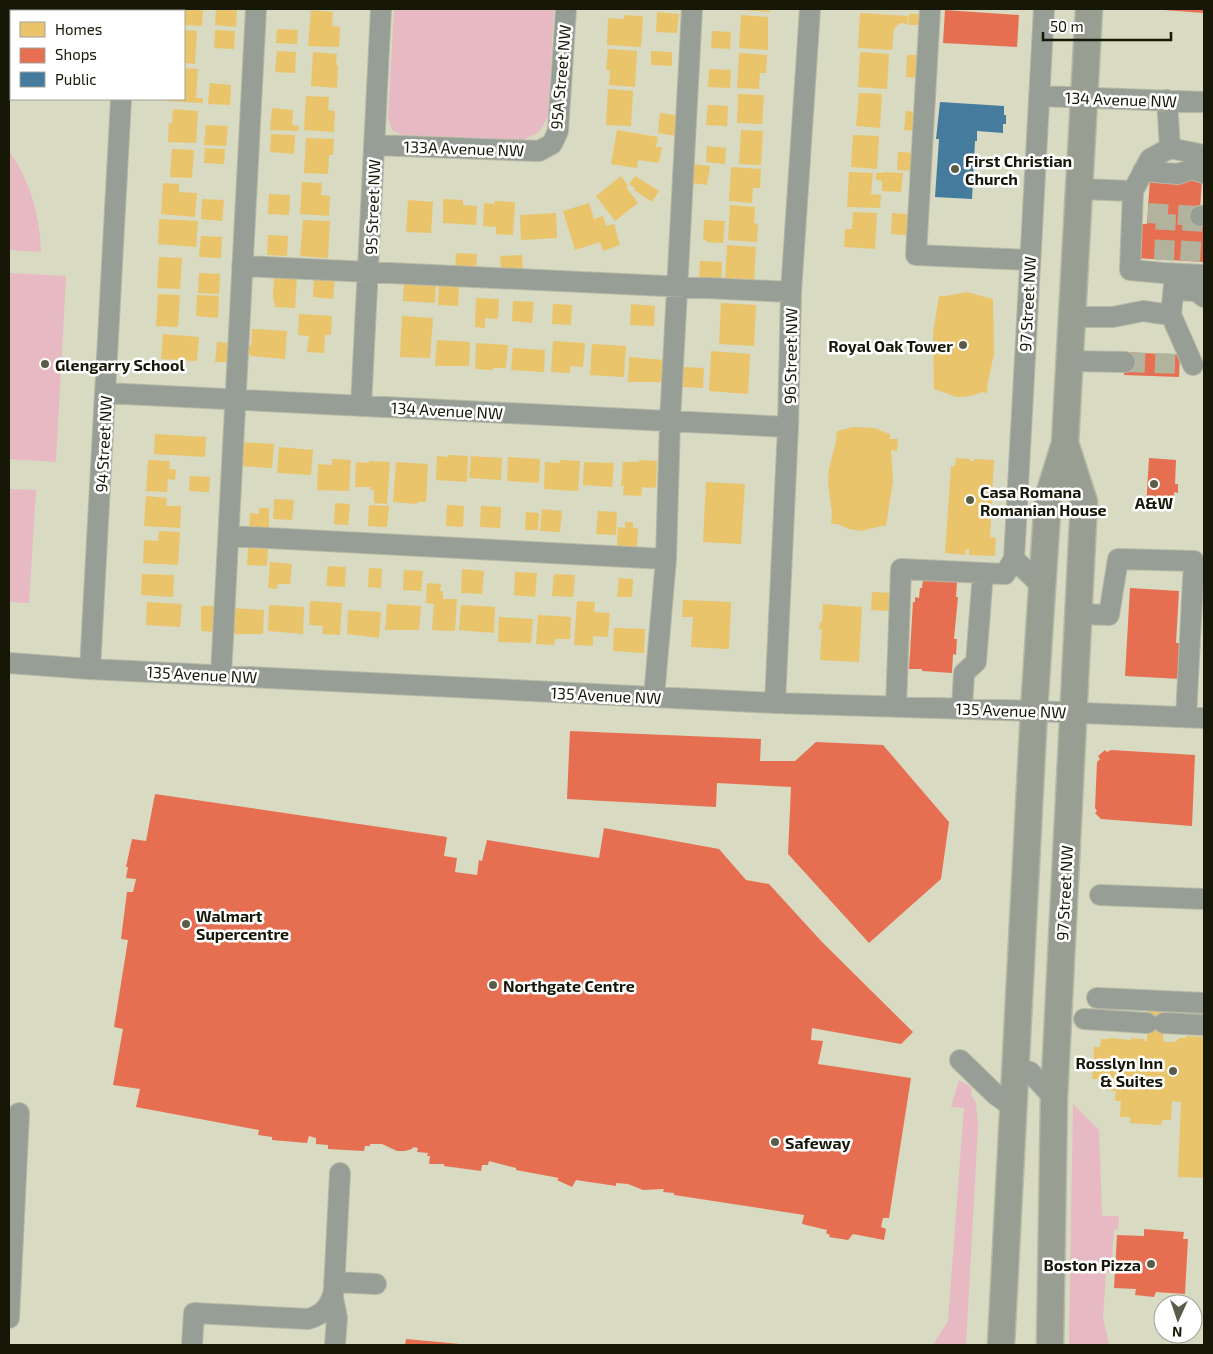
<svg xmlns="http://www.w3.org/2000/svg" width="1213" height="1354" font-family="'Exo 2',sans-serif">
	<rect width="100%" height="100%" fill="#d8dac2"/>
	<path fill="#e7b9c2" d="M394 9H554L548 117 539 132 523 140 402 135 392 130 388 118Z
		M9 151C30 180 40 216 41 252L9 250Z
		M9 273 66 276 56 462 9 459Z
		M9 489 36 490 29 603 9 602Z
		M959 1080 972 1088 971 1094 976 1103 978 1125 966 1345H933L948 1321 964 1108 951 1107Z
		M1073 1104 1099 1130 1102 1216H1119L1118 1229 1114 1230 1111 1273H1106L1103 1317 1109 1345H1070L1069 1343Z"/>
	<path fill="#e9c46a" d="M178 9H203L202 26 184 25V11H177Z
		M216 9H237L236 27 215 25Z
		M741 9H770V12L741 10Z
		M311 10 333 12 332 26 340 27 339 47 308 46Z
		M657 12 679 14 677 33 656 32Z
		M860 13 908 16 907 24 900 23 894 29 892 50 858 48Z
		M909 14H923V25H908Z
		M624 15 643 16 641 47 607 45 608 18 624 19Z
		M741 15 768 17V50L739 48Z
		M277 29 298 30 297 44 276 43Z
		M184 30 197 31 195 64 184 63Z
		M215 30 235 31 234 49 214 48Z
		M712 31 731 32 730 49 711 48Z
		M608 49 637 51 635 87 609 85 610 70H606Z
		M277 51 296 52 295 73 275 72Z
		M651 51 672 52V66L651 65Z
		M313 52 337 54 336 65H338L337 88 311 86Z
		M860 52 889 54 887 89 858 87Z
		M739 53 767 55 766 73H760L759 89 737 88Z
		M907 55H922L921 78 906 77Z
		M184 68 198 69 196 98H203V103L167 101V99H184Z
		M709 69 731 70 730 88 708 87Z
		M210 83 231 85 230 105 208 104Z
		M608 89 633 91 631 126 606 125Z
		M859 93 882 94 880 128 856 126Z
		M738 94 764 95 762 124 737 123Z
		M306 96 329 97 328 110 335 111 334 132 304 130Z
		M708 105 728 106 727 126 706 125Z
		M272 108 293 110 292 125 299 126 298 131 270 130Z
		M173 109 198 111 196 143 168 142 169 123H172Z
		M906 111 919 112 918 131 904 130Z
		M660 113 680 116 678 136 658 133Z
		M206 125 228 126 226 146 204 145Z
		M617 130 658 137 656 147H662L659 163 638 160 637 168 611 164Z
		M741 130 763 131 761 165 739 164Z
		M271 134 295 135 294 154 270 152Z
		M853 135 879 136 877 169 851 167Z
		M306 138 334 139 333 155H329L328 174 304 173Z
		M707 146 726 148 725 164 706 162Z
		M205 148 225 149 224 164 204 163Z
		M172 149 194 150 192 178 170 177Z
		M898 152 917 153 916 171 897 170Z
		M694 164 710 166 707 185 692 183Z
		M731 167 761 169 760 188H753L752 203 729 201Z
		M849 172 873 173 871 194 881 195 880 208 847 207Z
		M883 172 903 173 901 192 882 191V181L876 180V173H883Z
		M621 176 628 186 626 187 638 203 615 221 596 196Z
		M635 176 659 191 652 202 634 190 635 188 629 184Z
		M302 182 322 183 321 195 330 196 329 216 300 214Z
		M163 183 179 184V192L197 193 195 217 161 214Z
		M269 194 290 195 289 215 268 214Z
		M202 199 224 200 222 221 201 219Z
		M443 199 463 200V205L477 206 476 225 443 223Z
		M408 200 433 202 431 233 406 232Z
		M495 201 515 202 513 235 496 234V227L483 226 484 203 494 204Z
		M589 203 594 219 603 216 606 226 614 224 620 245 603 251 600 242 575 250 563 211Z
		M730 205 755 207 754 223 758 224 757 242 728 240Z
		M853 212 877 213 875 249 844 247 845 229H852Z
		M556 213 557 238 521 240 520 215Z
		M892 213 915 215 914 236 891 234Z
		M159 219 198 221 196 247 158 244Z
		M303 220 330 221 328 258 300 256Z
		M704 220 725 221 723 243 706 242V240H703Z
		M268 235 288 236 287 256 267 255Z
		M201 236 222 237 221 258 199 257Z
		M727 245 756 247 754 282 725 280Z
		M456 253 477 254 476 269 455 268Z
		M522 255 523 269 501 270 500 256Z
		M159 257 182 258 180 289 157 288Z
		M700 261 722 262 721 280 699 279Z
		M199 273 220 274 219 294 198 293Z
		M274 274 297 276 295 308 275 307 273 296Z
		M314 276 335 277 333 299 313 297Z
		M404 282 436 284 435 303 403 301Z
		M439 284 459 285 458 306 438 305Z
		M967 292 993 299 994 354 988 382 987 393 983 392 970 396 957 397 934 389 933 333 939 296H945Z
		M158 294 180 295 178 327 156 326Z
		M197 295 219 296 218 318 196 316Z
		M476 298 499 299 498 319 485 318V328L475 327Z
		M513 301 534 302 532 323 512 321Z
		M721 303 756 305 754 346 719 344Z
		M553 304 572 305 571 325 552 324Z
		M631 304 655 306 654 326 630 325Z
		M299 314 332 316 331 335H325L324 353 307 352 309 336 298 335Z
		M402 316 433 318 430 358 400 357Z
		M252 329 287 331 285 359 250 356V354H247V346H251Z
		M163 334 199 337 197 361 161 359Z
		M437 340 470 342 469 366H435Z
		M553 341 585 343 583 367 570 366V373L551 372Z
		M217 342 231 343 230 362H215Z
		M476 343 508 345 506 368H493V370L475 369Z
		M592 344 626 346 624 377 590 375Z
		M513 348 545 350 544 372 511 370Z
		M711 351 750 354 748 394 709 391Z
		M629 357 664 360 663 382H628Z
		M683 367 704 368 703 388 682 387Z
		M854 427 874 428 890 434V439H898L897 451 891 450 893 481 886 526H881L862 531 849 529 837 524H831L832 513 828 484 829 469 836 441 837 431Z
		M155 434 206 437 205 457 154 454Z
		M242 442 274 444 272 468 238 466Z
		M279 447 313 450 311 475 277 473Z
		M448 455 468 456 467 482 436 480 437 456 448 457Z
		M471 456 502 458 501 480 469 478Z
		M508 457 540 459 539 483 507 481Z
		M956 458 970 459V461H974V459L994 460 990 537 996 538 995 556 969 555V549H966L965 555 945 553 951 466H955Z
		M332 459 351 460 349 491 317 490 318 464 332 465Z
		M148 460 170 461 169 469 176 470 175 480 168 479 167 492 146 491Z
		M560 460 580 461 578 491 544 489 545 462 560 463Z
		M639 460 657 461 656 488 642 487 641 496 623 495 624 486H621L623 462H639Z
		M369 461 390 462 387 504 374 503V490H370L371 487H355L356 462 369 463Z
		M396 462 428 464 426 502H417V504L393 502Z
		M584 462 614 463 612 487 583 485Z
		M190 476 210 477 209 492 189 491Z
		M706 482 745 484 741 544 703 542Z
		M146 496 167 498 166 506H181L180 528 144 526Z
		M274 499 294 500 292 520 273 519Z
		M335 503 350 504 348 525 334 524Z
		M369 505 389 506 387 527 368 526Z
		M447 505 464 506 463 527 446 526Z
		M481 506 501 507 500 528 480 527Z
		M259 508H269V532L249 531 250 513 259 514Z
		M542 509 562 511 560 532 540 531Z
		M598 511 617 512 616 535 596 534Z
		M526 512 539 513 538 530H525Z
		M625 522H633V528H638L637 548 617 547 618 527 625 528Z
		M159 531 180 532 178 565 143 563 144 540 158 541Z
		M248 548 268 549 267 566 247 565Z
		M270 562 292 564 290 584H278L277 589 268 588Z
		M328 566 346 567 345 587 326 586Z
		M369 568 382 569 381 588 368 587Z
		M462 569 484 571 482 594 461 593Z
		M404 570 423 571 421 591 403 590Z
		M515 572 537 573 535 597 514 595Z
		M142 574 174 575 173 597 141 595Z
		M554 574 575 575 573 597 552 596Z
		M619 578 633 579 632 597H617Z
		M427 583 441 584 440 591H443V599H457L455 631 432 630 434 604 426 603Z
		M872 592 893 593 892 611 871 610Z
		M683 600 731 602 729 649 691 647 693 617H682Z
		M310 601 342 603 340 635 322 634 323 626 309 625Z
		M577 601 595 602 594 612 610 613 608 637 593 636V646L574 645Z
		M147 602 182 604 180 627 146 625Z
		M387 604 421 606 419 630H385Z
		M823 604 862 607 859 662 820 660 822 630 819 629 820 622H822Z
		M269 605 304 607 303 634 268 631Z
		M461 605 495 607 494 633 459 630Z
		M201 606H216L215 632 201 631Z
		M231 608 264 610 263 634H230Z
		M348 610 381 612 379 638 347 634Z
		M538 615 571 617 570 639H555L554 645 536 644Z
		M499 617 533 619 531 643 498 642Z
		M614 628 645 629 644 653 613 651Z
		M1148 1008H1165L1163 1040 1165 1042H1175L1179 1038H1186V1036L1204 1037V1178L1178 1177 1181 1102 1172 1101 1171 1120H1162L1161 1125 1130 1123V1117H1120L1121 1101H1115L1116 1091 1106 1090 1107 1086 1101 1085V1079H1092L1094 1047H1100L1101 1039H1110V1038L1131 1040V1038L1144 1039V1041H1147Z"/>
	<path fill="#e76f51" d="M1164 9H1204V13L1164 10Z
		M945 10 1019 15 1017 47 943 43Z
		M1150 178 1202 180 1199 226H1204V262L1135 258 1136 224H1147Z
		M1125 352 1180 355 1179 377 1124 375Z
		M1149 458 1176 460 1175 484H1178V493L1174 492 1173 510 1146 508Z
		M923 580 957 582 956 597H958L954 639H957L956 655 953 654 952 673 922 671V669H909L913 602H915V597L919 598 920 588H922Z
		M1130 588 1179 591 1176 643H1183L1181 679 1125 676Z
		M570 731 761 739 760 761H795L816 742 883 745 949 822 941 879 869 943 788 854 791 787 717 783 716 807 567 799Z
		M1105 750 1107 752 1111 750 1195 755 1192 826 1101 819 1095 813 1097 811 1095 808 1097 762 1100 759 1098 756Z
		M155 794 447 837 444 856 457 858 455 872 477 875 479 860 482 861 487 840 599 858 604 828 719 849 746 880 769 884 822 942 913 1032 901 1044 812 1028 811 1040 823 1041 818 1064 911 1078 889 1218H883L881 1227 886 1229 884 1240 853 1234 848 1240 829 1237 830 1235 826 1233 827 1230 802 1224 804 1215 674 1195V1193L663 1192 664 1189 643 1190 628 1184 616 1183V1186L576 1180 572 1187 557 1180 559 1178 516 1170V1168L489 1161 488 1165H482L481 1171 444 1166V1164H429L430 1156H427L428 1153 417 1152 418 1148 413 1147 412 1149 405 1151H397L382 1144H370V1146H365L364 1151 328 1149V1145L316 1144V1138L309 1136 307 1143 272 1140V1137L258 1135 259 1130 136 1107 140 1089 113 1085 123 1029 114 1027 128 940 121 939 127 892H133L136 879 126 878 128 867H126L132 839 146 841Z
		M1144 1229 1184 1232 1183 1239H1188L1185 1294 1156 1292 1154 1297 1135 1295 1136 1289 1114 1288 1117 1235 1144 1236Z
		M406 1339 460 1344V1345H405Z"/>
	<path fill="#457b9d" d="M940 102 1004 106V115H1006V124H1003V133L977 131V141H975L972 199 935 197 939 139H936Z"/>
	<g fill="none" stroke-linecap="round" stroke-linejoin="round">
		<path stroke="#b1b39d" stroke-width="20" stroke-dasharray="20 10" stroke-linecap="butt" d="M1148 213 1200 216
			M1164 260 1166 214
			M1190 261 1193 215
			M1125 362 1180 364"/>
		<defs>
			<path id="minor" d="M930 9 916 255 1030 260
				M125 11V9
				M1039 96 1204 102
				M1167 100 1170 148 1150 159 1133 191 1130 270 1163 273 1204 275
				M374 145 539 151 552 144 558 131 566 9
				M1170 148 1199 154 1204 157
				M1143 171 1178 174 1192 169 1204 173
				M1079 189 1133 191
				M1200 216H1204
				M242 266 791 292
				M1174 290 1196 291 1204 297
				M1171 315 1193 365
				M1072 317H1113L1143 311 1171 315 1175 274
				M1069 361 1125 362
				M105 393 788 427
				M361 406 381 9
				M229 536 666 559 670 421 692 9
				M1043 587 1014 559 1044 9
				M1078 614 1109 615 1118 559 1194 561 1186 717
				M9 663 90 669 775 703 1034 711 1204 718
				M90 669 121 99
				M221 675 256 9
				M654 697 666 559
				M775 703 788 427 791 292 810 9
				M896 707 901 569 1005 574 1014 559
				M962 708 964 673 976 662 983 573
				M1100 895 1204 899
				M1097 998 1204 1003
				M1084 1019 1147 1023
				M1164 1023 1204 1025
				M960 1060 996 1095 1013 1107
				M1015 1067 1030 1072 1054 1098
				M9 1237H13L19 1113
				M334 1282 376 1284
				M333 1298 337 1318 335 1345
				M9 1318 13 1237
				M192 1345 194 1313 308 1319C323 1315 332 1305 334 1289L340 1173"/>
			<path id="major" d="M1001 1345 1034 711 1048 498 1065 443 1089 9
				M1050 1345 1054 1098 1084 502 1065 443"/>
		</defs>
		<use href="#minor" stroke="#b7b9a6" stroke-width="22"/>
		<use href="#major" stroke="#b7b9a6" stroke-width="29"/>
		<use href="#minor" stroke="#979e95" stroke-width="20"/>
		<use href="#major" stroke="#989e92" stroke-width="26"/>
	</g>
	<g fill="#5a5b48" stroke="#fff" stroke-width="2">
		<circle cx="955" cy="169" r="5"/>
		<circle cx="963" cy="345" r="5"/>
		<circle cx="45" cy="364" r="5"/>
		<circle cx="1154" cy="484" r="5"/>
		<circle cx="970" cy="500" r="5"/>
		<circle cx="186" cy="924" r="5"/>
		<circle cx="493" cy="985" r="5"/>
		<circle cx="1173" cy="1071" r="5"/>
		<circle cx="775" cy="1142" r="5"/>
		<circle cx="1151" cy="1264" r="5"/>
	</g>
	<g text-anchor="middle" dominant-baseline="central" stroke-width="5" stroke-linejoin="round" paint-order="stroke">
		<g font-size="16" fill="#161707" stroke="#fff">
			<text transform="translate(560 77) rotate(-85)">95A Street NW</text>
			<text transform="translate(1121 99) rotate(2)">134 Avenue NW</text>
			<text transform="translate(464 148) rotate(2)">133A Avenue NW</text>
			<text transform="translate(372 207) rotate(-88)">95 Street NW</text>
			<text transform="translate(1027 304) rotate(-87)">97 Street NW</text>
			<text transform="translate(790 356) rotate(-89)">96 Street NW</text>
			<text transform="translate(447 410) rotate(3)">134 Avenue NW</text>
			<text transform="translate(103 444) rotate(-87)">94 Street NW</text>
			<text transform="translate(202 674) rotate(3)">135 Avenue NW</text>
			<text transform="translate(606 695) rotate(3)">135 Avenue NW</text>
			<text transform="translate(1011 710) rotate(2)">135 Avenue NW</text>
			<text transform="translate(1064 893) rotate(-87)">97 Street NW</text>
		</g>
		<g font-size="16" font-weight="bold" fill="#161707" stroke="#fff" text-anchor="start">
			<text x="965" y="160">First Christian<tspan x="965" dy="18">Church</tspan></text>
			<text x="953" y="345" text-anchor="end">Royal Oak Tower</text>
			<text x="55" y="364">Glengarry School</text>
			<text x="980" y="491">Casa Romana<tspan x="980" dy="18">Romanian House</tspan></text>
			<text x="1154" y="502" text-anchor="middle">A&amp;W</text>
			<text x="196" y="915">Walmart<tspan x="196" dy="18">Supercentre</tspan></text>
			<text x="503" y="985">Northgate Centre</text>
			<text x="1163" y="1062" text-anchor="end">Rosslyn Inn<tspan x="1163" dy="18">&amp; Suites</tspan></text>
			<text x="785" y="1142">Safeway</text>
			<text x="1141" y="1264" text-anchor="end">Boston Pizza</text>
		</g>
	</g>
	<rect width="1213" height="1354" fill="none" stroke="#161707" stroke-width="20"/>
	<rect x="10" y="10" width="175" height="90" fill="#ffffff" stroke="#a2a29c"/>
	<rect x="20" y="22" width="25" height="15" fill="#e9c46a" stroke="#a2a29c"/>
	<text x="55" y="35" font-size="15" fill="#161707">Homes</text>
	<rect x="20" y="48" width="25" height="15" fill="#e76f51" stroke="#a2a29c"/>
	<text x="55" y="60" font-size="15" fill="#161707">Shops</text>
	<rect x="20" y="72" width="25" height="15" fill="#457b9d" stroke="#a2a29c"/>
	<text x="55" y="85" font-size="15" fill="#161707">Public</text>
	<g transform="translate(1178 1319) rotate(183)"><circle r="24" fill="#ffffff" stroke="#a2a29c"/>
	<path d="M0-4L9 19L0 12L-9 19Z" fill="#5a5b48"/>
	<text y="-8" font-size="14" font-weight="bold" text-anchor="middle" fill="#161707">N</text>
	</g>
	<path d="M1043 32v8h128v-8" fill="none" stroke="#161707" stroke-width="2.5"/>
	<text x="1050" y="32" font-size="15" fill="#161707" stroke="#ffffff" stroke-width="4" paint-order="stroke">50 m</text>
</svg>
